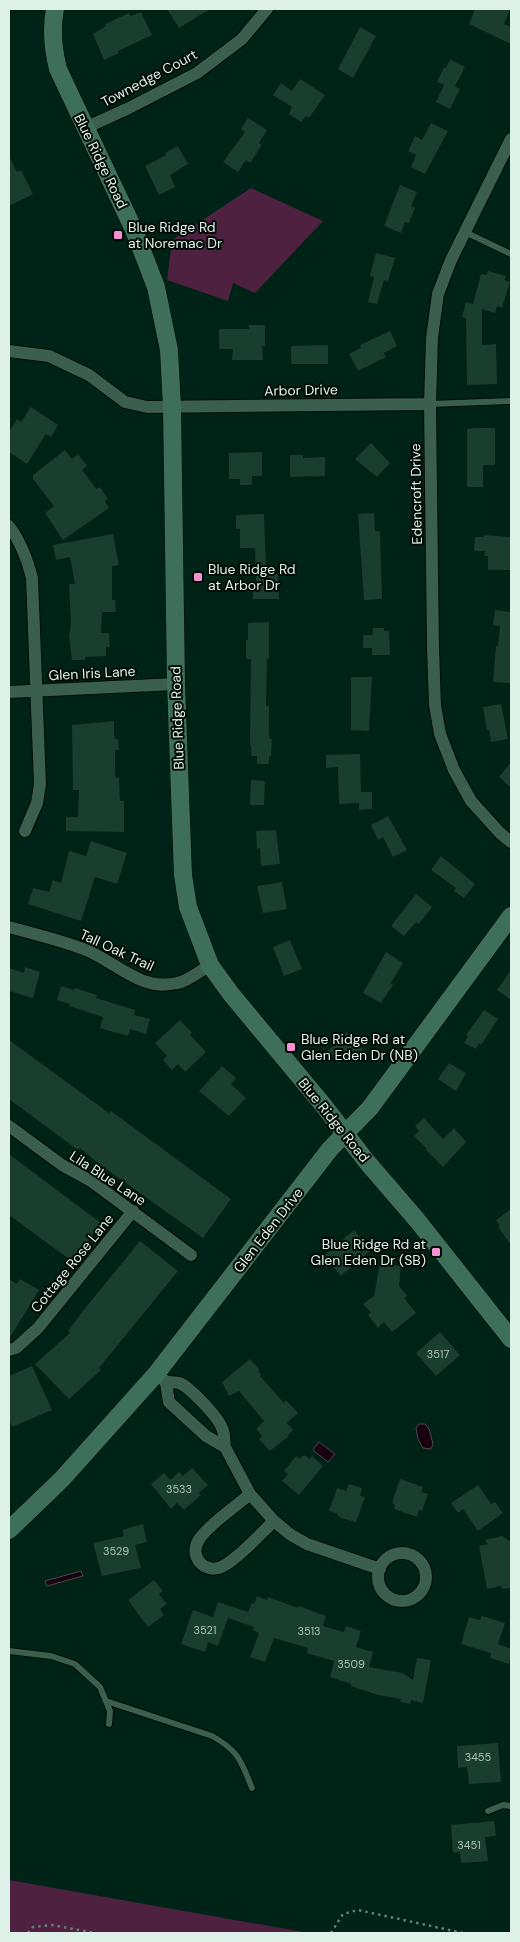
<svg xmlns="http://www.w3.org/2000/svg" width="520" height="1942" font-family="'DM Sans',sans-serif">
	<rect width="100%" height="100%" fill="#002317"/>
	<path fill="#4d213f" d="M251 188 323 221 255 293 233 283 228 301 167 280 172 240Z
		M9 1880 309 1933H9Z"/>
	<path fill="#17000f" stroke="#534850" d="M419 1424H425L429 1429 433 1444 431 1449 423 1448 418 1439 416 1428Z
		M319 1442 335 1454 328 1462 313 1450Z
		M81 1571 83 1576 47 1586 45 1581Z"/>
	<path fill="#193d2f" d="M167 9H210L179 28Z
		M475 9H510L504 24 511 27V44L469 24Z
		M141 12 152 35 118 51 119 53 104 60 93 34 106 26 105 24 129 13 131 16Z
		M360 27 376 36 353 78 338 69Z
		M450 59 465 67 455 86 460 89 450 109 436 102 444 85 437 82 444 67 446 68Z
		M300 79 325 95 309 118 306 116 301 122 289 114 292 107 273 95 281 83 292 91Z
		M248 118 267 130 259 143 262 145 250 163 246 160 238 172 223 162 245 132 241 129Z
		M431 123 448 131 425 174 411 167 416 155 408 151 415 136 422 140Z
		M178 146 188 164 170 175 175 187 159 195 145 166 166 155 165 153Z
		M9 156 17 172 21 170 33 194 9 206Z
		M400 185 417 192 411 206 415 208 409 223 405 222 401 233 384 226Z
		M376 253 395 258 388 281 384 280 377 304 368 302 374 277 370 276Z
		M488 271 506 276 505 280 510 282 502 308 497 306 495 313 482 309V345L496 344 497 384 467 385 466 318 462 317 466 302 473 304 481 274 487 275Z
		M249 325H265V346H262L263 360H232L233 349H219V329H249Z
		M390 331 397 346 384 353 386 357 358 371 349 354 361 348 360 345Z
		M328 345V364H291V346Z
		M31 407 58 425 51 437 46 434 27 464 9 452V432L17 419 21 422Z
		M475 428H495V465H483V487H467V429Z
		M371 443 390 463 377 477 355 459Z
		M65 450 72 459 78 454 87 466 82 470 96 489 100 487 108 499 105 501 109 508 63 540 45 513 54 506 33 479V475Z
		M262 452V476H252V485H240V479H229V453Z
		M290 455H303V458L325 457V476L290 477Z
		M374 513 375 531H380L382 599 364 600 358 514Z
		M264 514 266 567H275L276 574H278L279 599H253V583H256L255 548H240V529H236V515Z
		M113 534 119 565 112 566V600H115L116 612H102L101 633H109L110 647H106V656L85 657V660H72L69 636 71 623 69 584H75L70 557 56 560 53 545Z
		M484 535 510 537V570H488V556H485V551H474L475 537H484Z
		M495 610 511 612V683L493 682 496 646H498L500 626 493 625Z
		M269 622V659H267L266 706H269V735L270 739H272L271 756H269V764H257V756H251V746H250L251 659H246V640H248V623Z
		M373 628H384V631H389L390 655H372V648H363V635H372Z
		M351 677H372L369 731 351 730Z
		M501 704 508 739 491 742 489 730H487L483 707Z
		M114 721V733L115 739H118L119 750H115V772L116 778H119L120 801H124V832L66 831V817H78L79 790H73L72 725Z
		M360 754 361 792H372V809L359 810V803L339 804 338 767 326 768V755Z
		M511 762V788L499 777Z
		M251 780 265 781 264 805H250Z
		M388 816 407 850 393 857 383 837 378 840 371 825Z
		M276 830 280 864 261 866 260 848 257 849 256 831Z
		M91 841 127 853 117 884 95 877 81 921 28 904 33 888 49 892 53 880 61 883 69 851 86 856Z
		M441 856 475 884 464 898 454 891 456 888 431 870Z
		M282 882 287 909 263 913 257 886Z
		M416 894 432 907 419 924 416 922 404 936 391 926Z
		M290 940 302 969 284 976 273 947Z
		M386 952 403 963 391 983 393 985 381 1003 363 993Z
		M25 967 40 972 33 998 9 991V968L24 973Z
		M511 970V1000L497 990Z
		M61 986 74 990 75 988 97 995 96 998 135 1010 134 1015 150 1019 146 1034 130 1029 128 1036 100 1028 103 1017 69 1006 70 1004 57 1000Z
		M484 1010 498 1019 481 1045 479 1043 476 1049 464 1043 468 1036 466 1035Z
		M180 1020 192 1033 190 1035 206 1052 185 1072 178 1064 172 1070 163 1060 167 1056 155 1043Z
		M346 1032 363 1049 352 1061 346 1056 339 1064 327 1052Z
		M9 1040 109 1113 111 1111 231 1199 203 1238 102 1166 80 1148 78 1150 9 1099Z
		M449 1063 466 1073 456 1091 438 1079Z
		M222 1066 236 1078 231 1084 246 1098 229 1116 199 1091Z
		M424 1118 443 1139 454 1128 466 1142 443 1167 426 1150 427 1149 414 1136 419 1131 415 1126Z
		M9 1154 101 1223 73 1262 9 1215Z
		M511 1209V1245L498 1227 500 1226 496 1220Z
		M354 1230 371 1250 341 1276 331 1264 326 1268 319 1260Z
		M140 1241 178 1271 99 1368 101 1370 69 1399 35 1364 70 1333 68 1331 82 1312Z
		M380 1263 401 1266 399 1286 407 1296 404 1298 416 1313 392 1332 384 1322 378 1328 368 1315 371 1313 363 1304 374 1296Z
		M9 1279 17 1284 20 1279 39 1290 9 1339Z
		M440 1332 460 1355 436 1376 416 1353Z
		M250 1359 260 1370 258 1371 261 1375 260 1376 284 1403 286 1400 298 1413 287 1423 293 1430 288 1435 289 1436 270 1451 259 1439 262 1436 256 1429 264 1421 239 1391 229 1396 222 1382Z
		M32 1366 52 1410 12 1427 9 1419V1376Z
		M304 1455 310 1459 312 1456 323 1466 299 1495 282 1481 288 1474 284 1471 296 1456 300 1459Z
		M192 1468 208 1485 199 1493 201 1495 184 1510 177 1503 171 1509 151 1484 164 1473 170 1480 179 1472 183 1476Z
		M400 1479 423 1487 421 1492 428 1494 422 1511 419 1510 417 1517 394 1509 395 1505 392 1503Z
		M349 1484 362 1488 360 1496 365 1497 356 1522 341 1518 338 1516V1514L329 1511 337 1488 346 1491Z
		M478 1485 491 1504 495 1502 503 1513 478 1531 463 1509 458 1513 451 1503Z
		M143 1524 147 1542 135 1545 141 1568 102 1576 93 1543 124 1536 122 1530Z
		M502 1536 511 1542V1588L502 1589 501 1586 487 1589 479 1546 488 1544 485 1540Z
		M154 1580 163 1591 159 1594 167 1604 160 1609 164 1615 148 1627 128 1600Z
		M257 1596 267 1600 268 1597 298 1608 299 1606 326 1616 323 1626 344 1632 346 1626 361 1631 356 1647 373 1652 369 1667 403 1673 413 1680 417 1658 431 1660 423 1703 411 1700 410 1704 400 1702 401 1699 378 1695 351 1686V1684L330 1677 334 1661 307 1653 308 1648 274 1638 265 1662 250 1657 259 1633 252 1630 254 1627 228 1618 218 1646 208 1642 205 1652 181 1644 193 1610 213 1617 218 1602 248 1612 252 1603 254 1604Z
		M482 1616 505 1623 498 1644 511 1649 509 1664 490 1658 491 1653 461 1644 469 1617 480 1620Z
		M498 1743 501 1782 469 1784 467 1767 458 1768 457 1746Z
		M494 1821 496 1836 485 1837 488 1861 461 1863 460 1852 453 1853 451 1825Z"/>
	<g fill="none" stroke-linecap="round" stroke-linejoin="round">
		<defs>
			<path id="lane" d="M465 232 511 254
				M430 404 511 401
				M9 1651 51 1656 75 1664 100 1687 110 1711 109 1724
				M106 1701 212 1736C239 1751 241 1761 252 1788
				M488 1811 503 1805 511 1806"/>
			<path id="street" d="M85 128 129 108 197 73 242 39 267 9
				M511 139 451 260 438 294 432 338 430 404 433 648 435 705 440 734 454 770 471 801 500 833 511 842
				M9 351 49 356 89 375 125 402 147 407 430 404
				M9 526C21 542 27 558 32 578L40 784 37 803 25 831
				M9 692 176 684
				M9 927C34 934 61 940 86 950 116 962 141 992 177 983 188 981 200 971 210 965
				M9 1126 62 1165 91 1181 191 1255
				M9 1350 16 1348 38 1328 133 1211
				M161 1378C167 1384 171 1381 179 1383 190 1387 218 1417 222 1428 225 1434 224 1441 225 1447
				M166 1383 169 1402 206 1436 225 1447 250 1494 274 1521 291 1535 307 1544 380 1569
				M250 1494C234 1508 213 1521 200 1538 186 1557 207 1577 225 1565 242 1555 259 1535 274 1521
				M378 1577a24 24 0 1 1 48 0a24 24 0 1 1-48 0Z"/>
			<path id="secondary" d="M55 9C51 30 53 49 58 69L134 230 156 287 169 350 172 407 176 684 183 875 188 907 210 965 231 994 324 1106 367 1162 417 1220 511 1339
				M9 1530 62 1479 156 1374 330 1149 370 1108 511 916"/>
		</defs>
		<use href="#lane" stroke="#000b04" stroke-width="8"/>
		<use href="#street" stroke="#000b04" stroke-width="14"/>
		<use href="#secondary" stroke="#000b04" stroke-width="19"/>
		<path stroke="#648075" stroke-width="2.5" stroke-dasharray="2.5 4" stroke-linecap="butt" d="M28 1933 33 1927 52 1925 95 1933
			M331 1933 343 1914 358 1910 463 1933"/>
		<use href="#lane" stroke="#3b5f4f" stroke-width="6"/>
		<use href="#street" stroke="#3b5f4f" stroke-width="12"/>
		<use href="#secondary" stroke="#3e6f5a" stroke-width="18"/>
	</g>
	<g fill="#f491d3" stroke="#010a05" stroke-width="2">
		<rect x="113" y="230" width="10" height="10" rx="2.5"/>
		<rect x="193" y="572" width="10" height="10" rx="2.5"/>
		<rect x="286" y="1042" width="10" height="10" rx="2.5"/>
		<rect x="431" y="1247" width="10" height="10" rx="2.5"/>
	</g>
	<g text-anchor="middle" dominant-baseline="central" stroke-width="4" stroke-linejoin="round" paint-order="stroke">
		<g font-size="11" fill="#adc4ba">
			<text x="438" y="1354">3517</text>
			<text x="179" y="1489">3533</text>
			<text x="116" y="1551">3529</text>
			<text x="205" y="1630">3521</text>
			<text x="309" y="1631">3513</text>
			<text x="351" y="1664">3509</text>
			<text x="478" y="1757">3455</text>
			<text x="469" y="1845">3451</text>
		</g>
		<g font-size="14" fill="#def1e8" stroke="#010a05">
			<text transform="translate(149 78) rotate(-28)">Townedge Court</text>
			<text transform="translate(101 161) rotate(64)">Blue Ridge Road</text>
			<text transform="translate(301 390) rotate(-1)">Arbor Drive</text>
			<text transform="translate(416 494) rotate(-91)">Edencroft Drive</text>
			<text transform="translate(92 673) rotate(-3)">Glen Iris Lane</text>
			<text transform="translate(177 718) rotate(-92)">Blue Ridge Road</text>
			<text transform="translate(117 950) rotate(25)">Tall Oak Trail</text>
			<text transform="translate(334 1120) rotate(51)">Blue Ridge Road</text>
			<text transform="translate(108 1178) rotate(33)">Lila Blue Lane</text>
			<text transform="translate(268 1230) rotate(-52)">Glen Eden Drive</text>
			<text transform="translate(72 1263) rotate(-51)">Cottage Rose Lane</text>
		</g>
		<g font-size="14" fill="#def1e8" stroke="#010a05" text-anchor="start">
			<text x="128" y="227">Blue Ridge Rd<tspan x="128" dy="16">at Noremac Dr</tspan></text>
			<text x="208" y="569">Blue Ridge Rd<tspan x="208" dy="16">at Arbor Dr</tspan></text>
			<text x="301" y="1039">Blue Ridge Rd at<tspan x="301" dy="16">Glen Eden Dr (NB)</tspan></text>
			<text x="426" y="1244" text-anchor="end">Blue Ridge Rd at<tspan x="426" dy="16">Glen Eden Dr (SB)</tspan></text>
		</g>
	</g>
	<rect width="520" height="1942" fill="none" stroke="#def1e8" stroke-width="20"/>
</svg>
